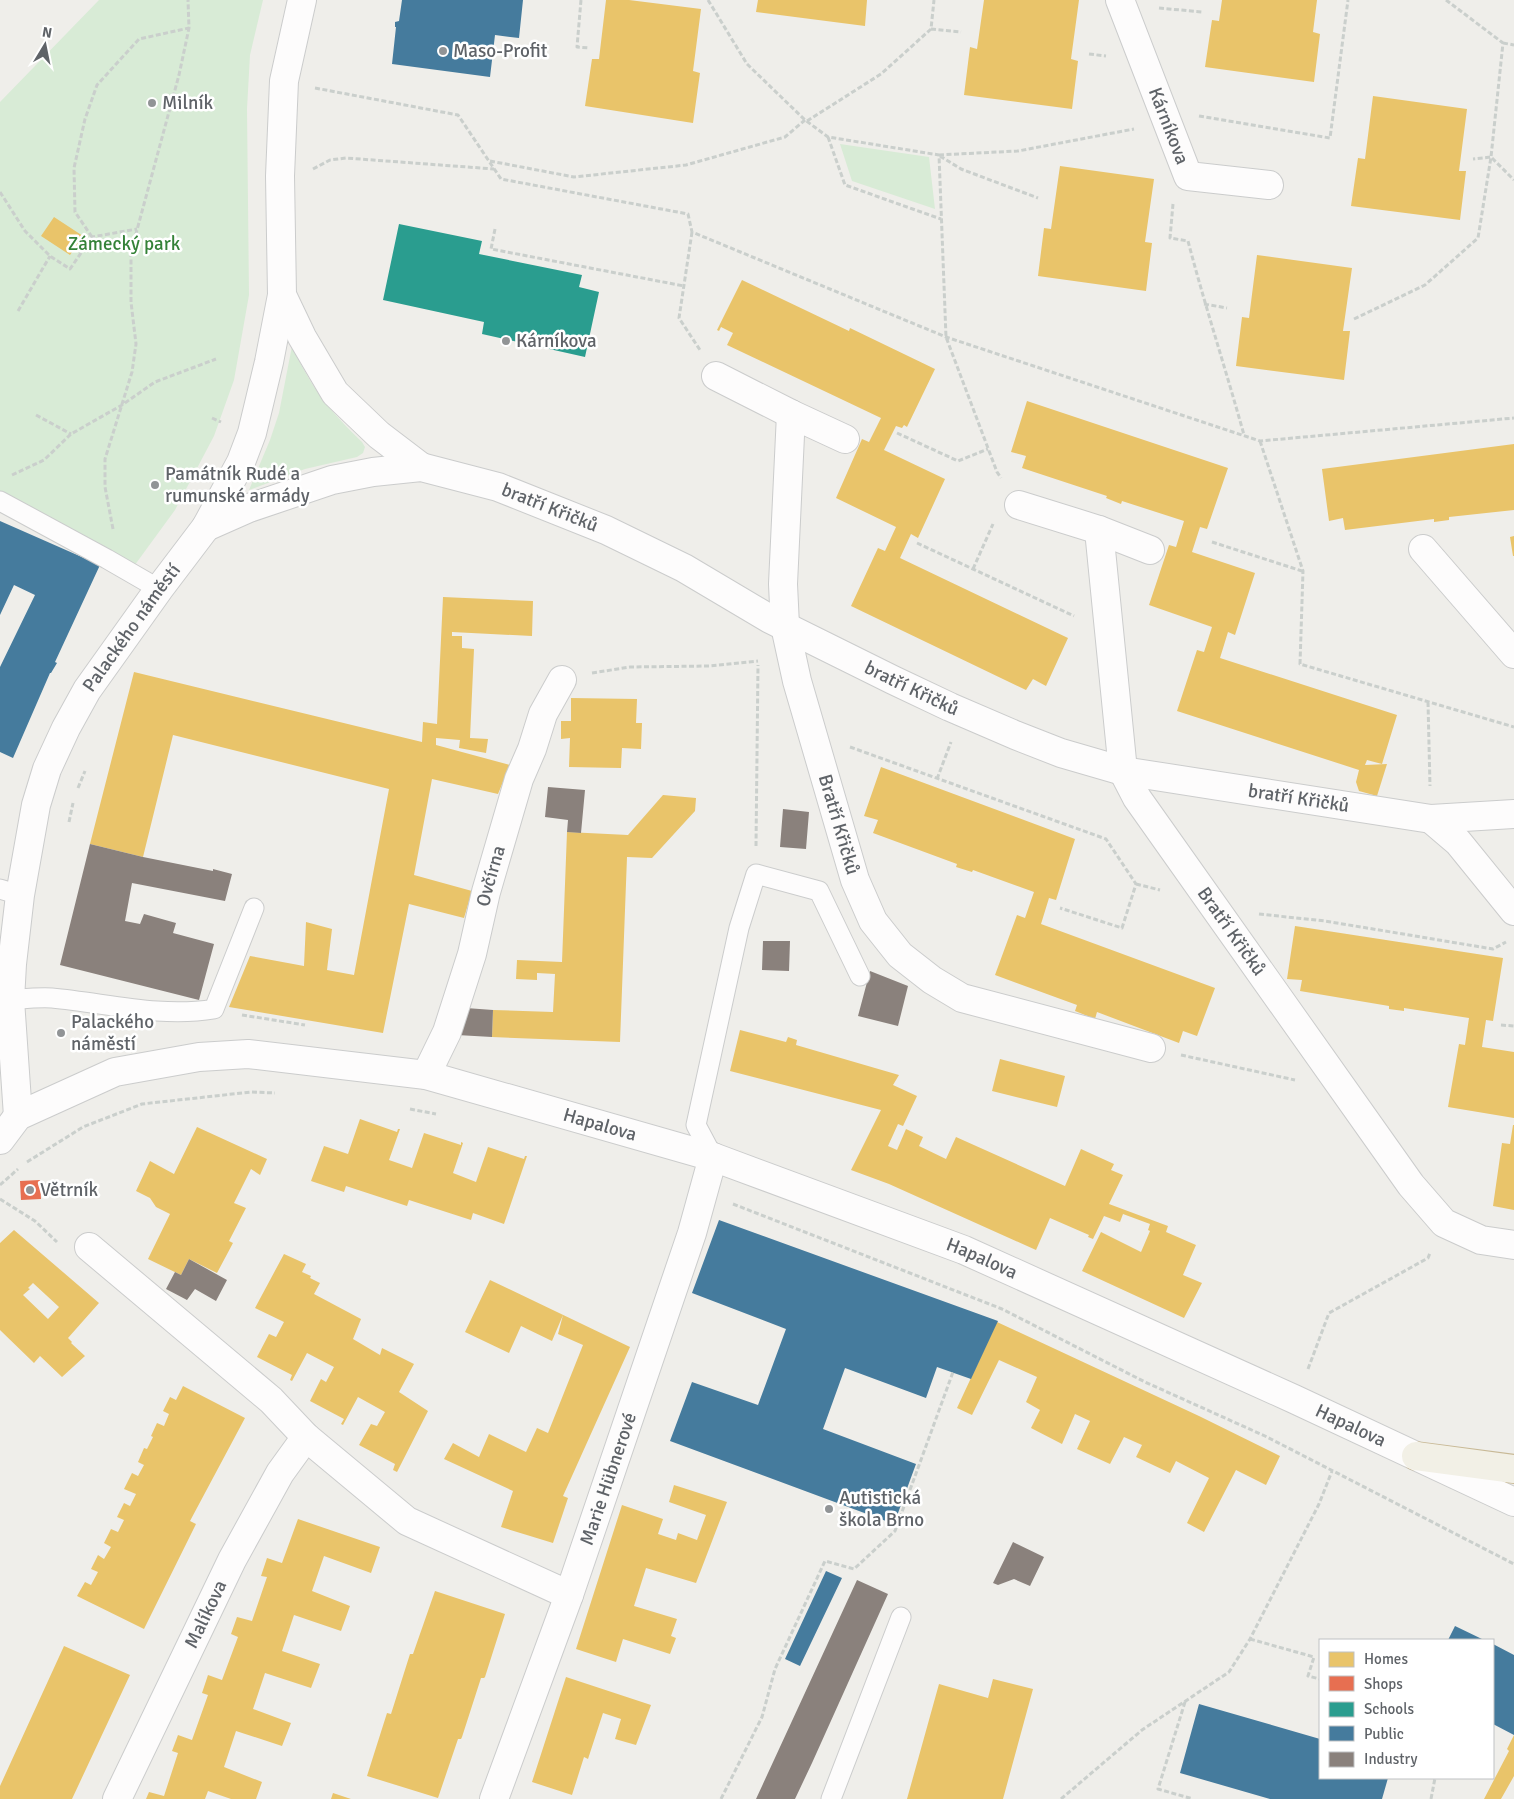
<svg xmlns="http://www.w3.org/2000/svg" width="1514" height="1799" font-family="Signika,sans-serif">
	<rect width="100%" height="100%" fill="#efeeea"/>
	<path fill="#d8ebd6" d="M99 0H263L250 55 247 109 249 295 234 380 214 436 175 510 129 573 0 499V102Z
		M840 144 929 157 935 209 852 181Z
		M292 346C311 388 330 411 362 442L365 447 363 453 357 457 305 469 249 490 270 440 279 413Z"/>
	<path fill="#e9c46a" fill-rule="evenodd" d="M606 0H629L701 9 693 71 700 73 693 123 585 106 592 59H599Z
		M758 0H867L865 26 756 12Z
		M984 0H1079L1071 59 1078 61 1072 109 964 95 970 47 977 49Z
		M1222 0H1317L1313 32 1320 34 1314 82 1205 67 1212 20 1219 21Z
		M1373 96 1467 109 1459 171H1466L1460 220 1351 206 1358 158 1365 159Z
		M1060 166 1154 179 1145 242 1152 243 1146 291 1038 276 1044 228 1051 229Z
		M54 217 83 236 70 255 41 236Z
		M1257 255 1352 268 1343 331H1350L1344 380 1236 366 1242 317 1249 318Z
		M742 280 849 331 850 328 935 369 907 427 904 425 902 428 896 426 884 450 945 479 918 538 911 534 900 558 1068 638 1046 686 1033 679 1026 690 851 606 878 548 885 551 896 527 836 498 862 439 869 442 881 418 727 345 733 333 721 327 719 331 717 330Z
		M1027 401 1228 468 1207 529 1200 527 1192 552 1255 573 1235 635 1228 632 1220 658 1397 715 1382 764 1367 760 1365 765 1387 764 1377 796 1359 791 1356 782 1359 770 1177 711 1197 650 1204 652 1212 627 1149 605 1169 545 1176 547 1184 521 1122 501 1121 504 1106 498 1107 496 1022 468 1026 456 1011 452Z
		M1514 444V510L1449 517V520L1434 522V519L1345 530 1343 518 1329 521 1322 469Z
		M1514 536V556H1513L1510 537Z
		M443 597 533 601 532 636 452 632V636H462V648L474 649 470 738 488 739 486 753 459 748 460 740 436 738V745L510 765 498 794 432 779 414 875 472 891 464 918 409 904 383 1033 229 1007 250 956 304 966 306 922 332 929 327 970 354 975 389 789 173 735 143 857 90 844 134 672 422 742 423 722 437 724Z
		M571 698 637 699 636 723H642L641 749 622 748 621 768 569 767 570 738 561 739V721H571Z
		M881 767 1075 839 1056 900 1049 898 1041 924 1215 988 1197 1036 1183 1031 1179 1043 1097 1012 1095 1019 1075 1011 1077 1005 995 975 1017 915 1025 918 1034 892 973 870 972 872 956 867 957 864 873 833 878 820 864 816Z
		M663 795 696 798 695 811 652 858 627 857 620 1042 492 1037 493 1010 553 1012 555 974 537 973V980L516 979 517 960 562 962 567 832 628 835Z
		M1295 926 1503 958 1493 1021 1486 1020 1482 1047 1514 1052V1118L1448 1107 1459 1044 1465 1045 1469 1018 1404 1008V1011L1389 1009V1006L1300 991 1302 980 1287 979Z
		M740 1030 786 1042 788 1037 797 1040 796 1045 899 1075 893 1085 917 1096 903 1126 898 1124 888 1146 897 1150 906 1129 923 1137 919 1146 946 1159 956 1137 1065 1186 1081 1149 1114 1164 1111 1170 1123 1175 1109 1204 1168 1226 1166 1232 1196 1245 1183 1275 1202 1283 1184 1318 1082 1271 1101 1232 1141 1252 1150 1231 1148 1230 1150 1224 1123 1214 1120 1222 1104 1216 1093 1239 1088 1237 1089 1235 1050 1218 1036 1250 889 1184 851 1170 881 1110 730 1071Z
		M1000 1059 1065 1076 1057 1107 992 1091Z
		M360 1119 397 1132 398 1129H400L389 1160 412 1168 424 1133 461 1145V1142L463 1143 453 1173 476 1182 488 1147 524 1159 525 1156H527L504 1224 473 1213 471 1220 409 1200 407 1206 346 1186 344 1192 311 1181 324 1146 348 1154Z
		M1513 1125H1514V1210L1493 1206 1502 1143 1510 1144Z
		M197 1127 267 1159 260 1175 251 1169 234 1203 246 1208 229 1241 233 1243 217 1273 189 1259 181 1275 148 1259 170 1214 156 1207 150 1198 136 1191 150 1161 174 1174Z
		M14 1230 99 1303 68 1338 72 1342 71 1343 85 1356 62 1377 40 1356 34 1363 0 1330V1243ZM33 1283 59 1307 48 1319 23 1295 30 1289 28 1288Z
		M284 1254 306 1264 302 1272 311 1276 310 1278 320 1283 314 1294 361 1319 353 1339 380 1355 382 1348 414 1364 399 1392 428 1411 397 1472 393 1470 395 1464 359 1445 371 1424 377 1426 385 1412 358 1397 343 1425 341 1424 344 1419 310 1401 321 1379 326 1382 334 1367 307 1353 292 1381 290 1380 292 1375 257 1357 269 1334 276 1337 284 1322 255 1308Z
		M490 1280 630 1347 563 1496 568 1498 553 1543 501 1527 513 1491 444 1459 453 1443 479 1457 489 1434 526 1452 537 1428 548 1433 583 1345 558 1334 563 1315 552 1341 521 1326 509 1353 465 1332Z
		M997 1322 1199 1416 1280 1456 1266 1485 1236 1470 1204 1532 1187 1523 1209 1478 1176 1461 1170 1473 1136 1457 1142 1445 1124 1437 1110 1464 1077 1449 1090 1421 1075 1414 1062 1444 1031 1428 1040 1410 1026 1402 1037 1377 999 1360 972 1415 957 1408Z
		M183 1386 245 1418 190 1521 196 1524 144 1629 77 1596 85 1582 91 1585 98 1572 91 1569 98 1555 104 1559 111 1547 104 1543 111 1529 118 1532 124 1520 117 1517 124 1503 130 1506 136 1494 124 1489 132 1473 138 1476 144 1465 138 1462 144 1448 147 1449 153 1437 151 1436 157 1423 164 1426 169 1414 163 1411 170 1397 176 1400Z
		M674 1485 727 1502 696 1583 646 1568 634 1606 677 1619 671 1636 676 1638 670 1654 623 1639 616 1662 576 1649 622 1505 663 1519 658 1534 676 1540 678 1533 697 1540 706 1515 669 1502Z
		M298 1519 380 1547 371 1573 324 1556 312 1591 350 1606 341 1631 294 1615 282 1651 320 1664 311 1688 265 1673 253 1709 291 1723 282 1746 236 1731 224 1767 262 1782 256 1799H231L208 1791 205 1799H146L149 1792 164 1796 178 1753 172 1751 178 1735 192 1740 208 1695 202 1693 208 1675 222 1680 238 1637 231 1634 237 1617 252 1621 267 1577 261 1576 267 1558 282 1563Z
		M435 1591 505 1614 485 1677 484 1678H481L462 1737 461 1739H458L438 1798 367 1776 387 1713 391 1714 410 1654H413Z
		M64 1646 130 1675 72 1799H0V1786Z
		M566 1677 651 1705 636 1745 615 1739 621 1719 603 1713 588 1759 584 1757 572 1795 532 1782Z
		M993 1679 1033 1689 1003 1799H907L939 1684 988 1698Z
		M1514 1735V1776L1501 1799H1484L1509 1751 1507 1749Z
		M333 1793 351 1799H331Z"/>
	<path fill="#e76f51" d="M40 1180 41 1199 21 1200 20 1181Z"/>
	<path fill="#2a9d8f" d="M399 224 482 241 479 254 582 275 579 287 599 292 585 357 482 334 484 322 383 300Z"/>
	<path fill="#457b9d" d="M402 0H523L519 38 495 35 490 77 392 64 396 27H395V22L399 21Z
		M0 521 100 565 55 662 57 663 51 673H50L13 758 0 752V667L35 595 14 585 0 615Z
		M719 1220 998 1321 971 1379 937 1367 926 1398 845 1368 823 1429 916 1464 894 1524 670 1441 692 1382 758 1405 786 1329 692 1293Z
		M826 1571 842 1578 800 1666 785 1659Z
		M1455 1626 1484 1640H1448Z
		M1493 1644 1514 1655V1735L1493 1724Z
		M1199 1704 1320 1739V1778H1388L1382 1799H1270L1180 1773Z"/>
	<path fill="#8a817c" d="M548 787 585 790 581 833 567 832 568 820 545 817Z
		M783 809 809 812 806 849 780 847Z
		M90 844 143 857 213 871V869L232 874 225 901 132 883 125 921 140 924 144 914 176 923 173 933 214 944 199 1000 60 965Z
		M763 941H790L789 971 762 970Z
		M870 971 908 986 898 1026 858 1016Z
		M466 1008 493 1010 492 1037 457 1035Z
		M189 1259 227 1280 216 1301 195 1289 187 1300 166 1289 175 1272 181 1275Z
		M1013 1542 1044 1557 1030 1586 1014 1579 998 1585 993 1583Z
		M857 1580 888 1594 812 1763 795 1799H756Z"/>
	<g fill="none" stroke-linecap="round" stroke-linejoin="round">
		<defs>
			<path id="service" d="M0 501 107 559 159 589
				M0 889 20 895
				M10 1000C23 999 38 997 52 998 106 1003 160 1018 214 1009L254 908
				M713 1157 696 1125 739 928 756 874 819 891 860 976
				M831 1799 901 1617"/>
			<g id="minor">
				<path d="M302 0 284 81 280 176 282 295 302 337 335 393 379 435 421 467"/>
				<path id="s1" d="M1120 0 1188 176 1269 185"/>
				<path d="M716 376 791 414 845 439"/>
				<path id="s2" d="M791 414 783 584 785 626 797 681 855 880 873 921 900 955 932 980 962 998 1151 1048"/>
				<path d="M1019 505 1099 530 1150 550"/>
				<path id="s3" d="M206 527 249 508 332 480 373 472 421 467 498 487 606 530 684 568 770 619 893 680 950 707 1015 735 1061 753 1123 771 1431 819 1514 814"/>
				<path id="s4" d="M1099 530 1123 771 1137 798 1411 1185 1444 1223 1481 1240 1514 1245"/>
				<path d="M1423 549 1514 654"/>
				<path d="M1431 819 1458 842 1514 911"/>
				<path id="s5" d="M426 1075 447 1032 472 954 486 892 519 779 532 749 543 714 562 680"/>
				<path id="s6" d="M18 1116 10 1000 12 964 20 895 36 805 47 769 66 728 87 690 159 589 206 527 241 462 252 433 269 362 282 295"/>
				<path d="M89 1247 271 1400 306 1437 407 1521 569 1595"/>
				<path id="s7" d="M117 1799 232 1560 280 1473 306 1437"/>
				<path id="s8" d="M494 1799 569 1595 692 1233 713 1157"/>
			</g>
			<g id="tertiary">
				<path id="s9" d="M0 1140 18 1116 115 1072 199 1057 248 1054 426 1075 713 1157 964 1250 1294 1399 1514 1502"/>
			</g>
			<path id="trunk" d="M1416 1456 1514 1469"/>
		</defs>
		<use href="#service" stroke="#cbcccc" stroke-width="21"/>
		<use href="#minor" stroke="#cbcccc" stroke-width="30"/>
		<use href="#tertiary" stroke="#cbcccc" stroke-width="30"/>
		<use href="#trunk" stroke="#c8b996" stroke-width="30"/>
		<path stroke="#cacfcc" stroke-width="3" stroke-dasharray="5 2.5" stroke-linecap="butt" d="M581 0 577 47 589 48
			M708 0 747 64 805 120 828 137 939 155 946 337 997 472 1001 478
			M1446 0 1503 43 1491 157 1514 180
			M1159 8 1202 12
			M931 29 961 32
			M1503 43 1514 45
			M1089 54 1106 56
			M315 88 458 115 501 179 688 214 692 232 946 337 1260 441 1514 418
			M1199 116 1330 138 1348 0
			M807 121 881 74 931 29 934 0
			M828 137 845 185 941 219
			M939 155 1018 151 1134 129
			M940 156 961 169 1038 198
			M490 161 574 177 686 165 785 137 805 120
			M313 169 330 160 346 158 494 169
			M0 192 25 231 50 256 70 269 92 237 137 229
			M1173 204 1170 238 1188 241C1205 306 1226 370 1244 435
			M495 229 491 249 684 286
			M692 232 679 318 700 350
			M92 237 75 212 74 168 85 119 97 85 139 39 189 28
			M1204 304 1227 308
			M18 311 50 256
			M1354 319 1425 285 1478 238 1491 157 1473 159
			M36 415 71 434
			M212 418 221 422
			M897 433 958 461 988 449
			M1260 441 1303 571 1300 664 1514 727
			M12 475 44 460 71 434 122 405 155 382 216 359
			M113 529 105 487V459L132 372 136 344 131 302V252L179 75 189 28 188 0
			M1212 542 1302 571
			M917 543 1074 616
			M973 569 993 524
			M592 673 630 667 710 666 758 661
			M1428 702 1430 786
			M850 747 1106 839 1136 884 1122 928 1060 908
			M937 779 951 742
			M78 788 85 771
			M69 822 73 803
			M756 846 758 665
			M1136 884 1160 890
			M1259 914 1325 921 1493 949 1506 942
			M242 1015 305 1025
			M1501 1025 1514 1026
			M1181 1055 1295 1080
			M410 1109 436 1114
			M27 1162 83 1127 142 1104 251 1092 275 1093
			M0 1185 18 1169
			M0 1199 35 1221 57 1242
			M733 1204 1002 1309 1145 1382 1265 1436 1514 1564
			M1308 1369 1329 1313 1428 1258 1430 1253
			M1250 1639 1314 1657 1308 1676 1320 1679
			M1185 1702 1158 1789 1193 1799
			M721 1799 762 1717 775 1669 825 1561 854 1569 895 1531 953 1372
			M1061 1799 1142 1730 1229 1672 1250 1639 1319 1504 1332 1471
			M1431 1799 1435 1778"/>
		<use href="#service" stroke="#fdfcfc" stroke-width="19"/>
		<use href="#minor" stroke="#fdfcfc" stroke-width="28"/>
		<use href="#tertiary" stroke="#fdfcfc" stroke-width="28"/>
		<use href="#trunk" stroke="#f2f0e6" stroke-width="28"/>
	</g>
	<g fill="#919496" stroke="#fff" stroke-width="2">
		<circle cx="443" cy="51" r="5"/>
		<circle cx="152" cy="103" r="5"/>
		<circle cx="506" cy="341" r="5"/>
		<circle cx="155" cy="485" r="5"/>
		<circle cx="61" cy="1033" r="5"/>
		<circle cx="30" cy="1190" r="5"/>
		<circle cx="829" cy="1509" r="5"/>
	</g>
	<g text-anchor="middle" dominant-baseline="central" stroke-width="5" stroke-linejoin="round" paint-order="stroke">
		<g font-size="19" fill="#5f6368" stroke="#fff" text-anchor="start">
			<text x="453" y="51">Maso-Profit</text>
			<text x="162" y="103">Milník</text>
			<text x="516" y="341">Kárníkova</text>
			<text x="165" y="474">Památník Rudé a<tspan x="165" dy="22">rumunské armády</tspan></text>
			<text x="71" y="1022">Palackého<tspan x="71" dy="22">náměstí</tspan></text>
			<text x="40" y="1190">Větrník</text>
			<text x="839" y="1498">Autistická<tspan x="839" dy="22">škola Brno</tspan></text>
		</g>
		<g font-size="19" fill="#5f6368" stroke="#fff">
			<text stroke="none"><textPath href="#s1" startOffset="135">Kárníkova</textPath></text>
			<text stroke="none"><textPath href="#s3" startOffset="360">bratří Křičků</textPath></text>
			<text stroke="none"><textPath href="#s6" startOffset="516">Palackého náměstí</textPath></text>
			<text stroke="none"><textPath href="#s3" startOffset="765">bratří Křičků</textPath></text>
			<text stroke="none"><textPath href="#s3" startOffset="1170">bratří Křičků</textPath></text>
			<text stroke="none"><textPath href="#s2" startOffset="418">Bratří Křičků</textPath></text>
			<text stroke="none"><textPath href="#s5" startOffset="210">Ovčírna</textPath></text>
			<text stroke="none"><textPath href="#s4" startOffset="436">Bratří Křičků</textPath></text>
			<text stroke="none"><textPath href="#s9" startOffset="631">Hapalova</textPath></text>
			<text stroke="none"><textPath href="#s9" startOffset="1036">Hapalova</textPath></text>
			<text stroke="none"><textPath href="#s9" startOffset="1441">Hapalova</textPath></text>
			<text stroke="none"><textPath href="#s8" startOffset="340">Marie Hübnerové</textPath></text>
			<text stroke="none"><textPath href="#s7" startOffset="205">Malíkova</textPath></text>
		</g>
		<g font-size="19" fill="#348238" stroke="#fff">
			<text x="124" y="244">Zámecký park</text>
		</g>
	</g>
	<rect x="1319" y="1639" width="175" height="140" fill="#ffffff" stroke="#bfc1c3"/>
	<rect x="1329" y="1652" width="25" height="15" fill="#e9c46a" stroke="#bfc1c3"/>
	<text x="1364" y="1664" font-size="15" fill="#5f6368">Homes</text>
	<rect x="1329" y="1676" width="25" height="15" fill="#e76f51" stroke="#bfc1c3"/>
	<text x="1364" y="1689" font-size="15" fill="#5f6368">Shops</text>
	<rect x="1329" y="1702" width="25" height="15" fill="#2a9d8f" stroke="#bfc1c3"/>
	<text x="1364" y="1714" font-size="15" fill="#5f6368">Schools</text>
	<rect x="1329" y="1726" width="25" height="15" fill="#457b9d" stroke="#bfc1c3"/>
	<text x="1364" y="1739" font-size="15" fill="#5f6368">Public</text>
	<rect x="1329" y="1752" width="25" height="15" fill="#8a817c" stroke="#bfc1c3"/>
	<text x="1364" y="1764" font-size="15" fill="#5f6368">Industry</text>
	<g transform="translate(45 45) rotate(10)" stroke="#ffffff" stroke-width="4" paint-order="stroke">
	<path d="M0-4L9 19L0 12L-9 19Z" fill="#5f6368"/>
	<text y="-8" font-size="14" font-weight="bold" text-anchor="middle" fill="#5f6368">N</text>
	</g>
</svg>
